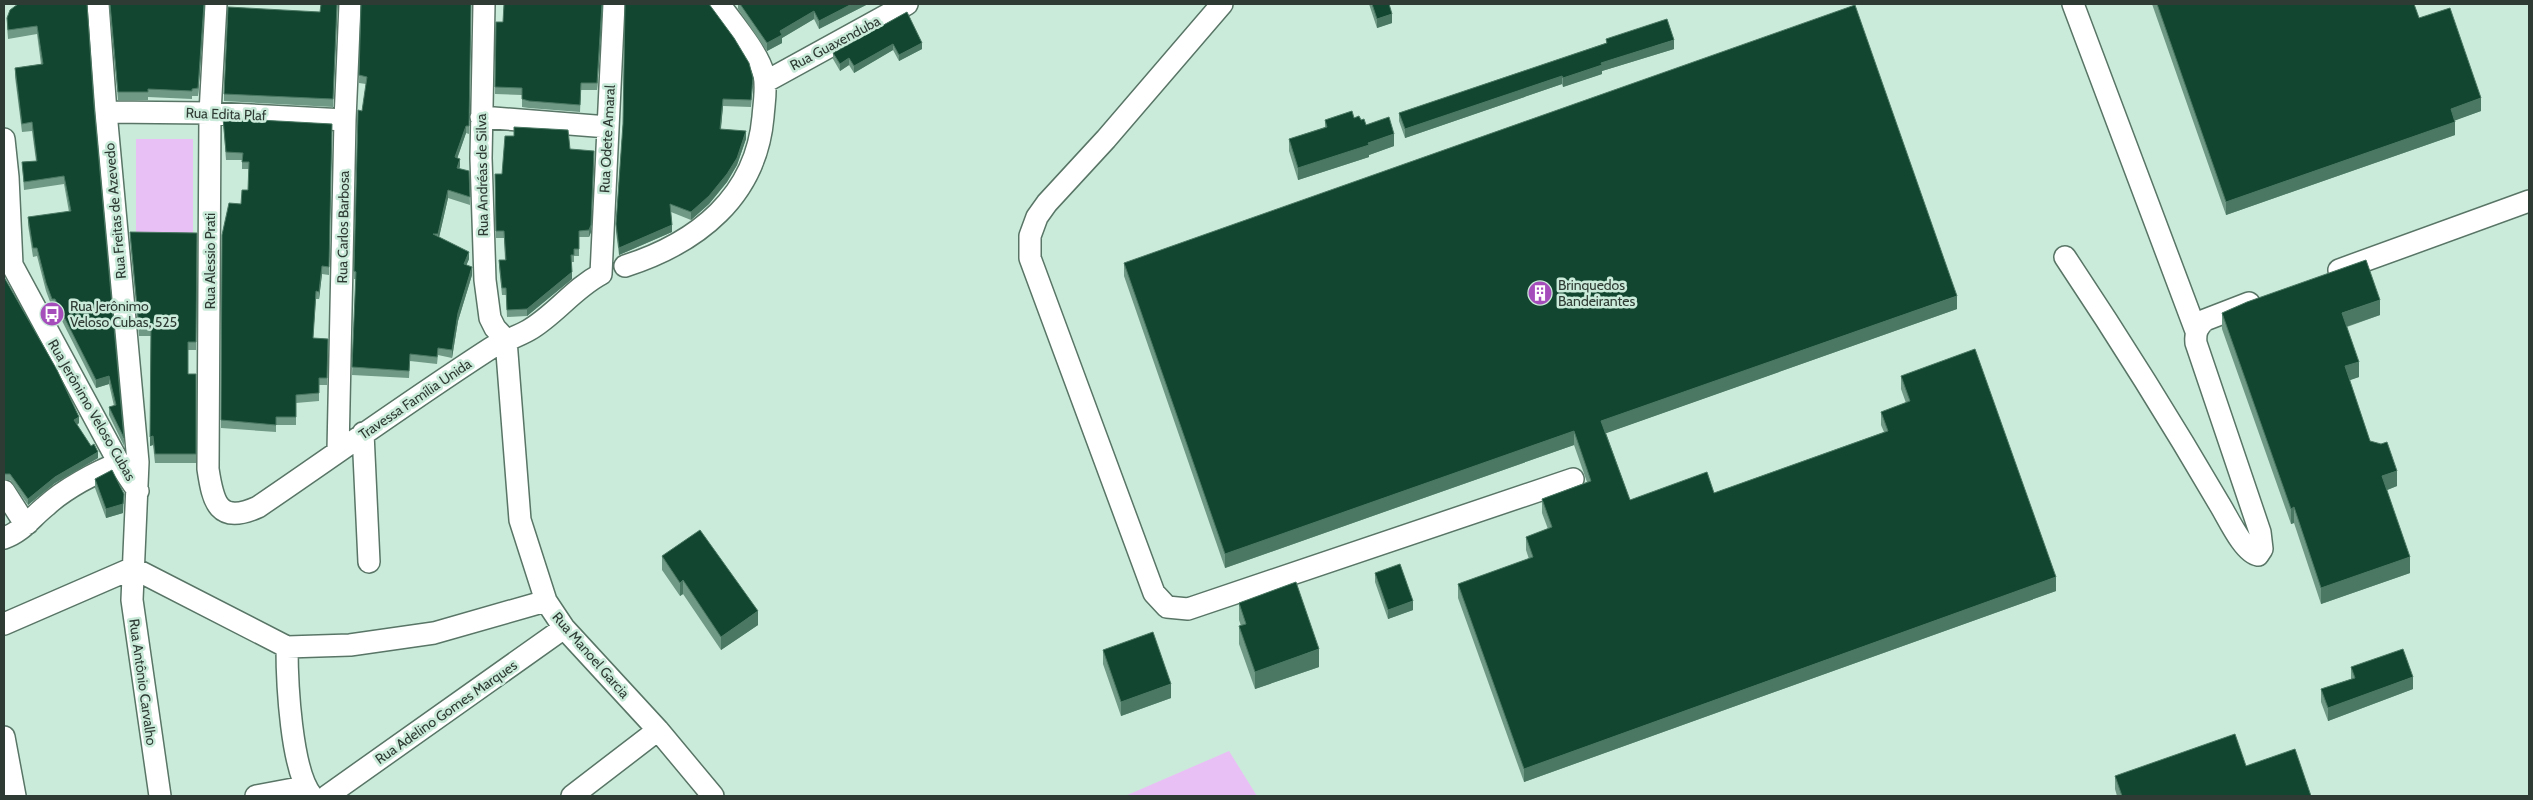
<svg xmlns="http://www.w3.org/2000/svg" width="2533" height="800" font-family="Cabin,sans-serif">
	<rect width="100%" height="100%" fill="#cbebda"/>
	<path fill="#e9c0f5" d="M136 139H193V234H136Z
		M1229 751 1257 796H1125Z"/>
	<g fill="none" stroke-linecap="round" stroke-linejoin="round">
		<defs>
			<path id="minor" d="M98 4 106 112 138 462 132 600 160 796
				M216 4 210 113 208 469C213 502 218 525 258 507 336 454 412 399 491 348 503 341 517 337 529 330 555 315 573 289 601 274L614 4
				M484 4 481 158 485 280 490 318 495 328 506 340
				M1222 4 1106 139 1047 203 1037 217 1030 236V258L1154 593 1167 607 1188 609 1573 479
				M2073 4 2196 331
				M765 82 907 4
				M106 112 210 113 345 120
				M481 117 608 127
				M4 139 8 177 12 265
				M4 250 119 463 138 491
				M2065 257C2119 338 2171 421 2220 505 2228 518 2244 553 2258 555L2262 549 2260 532 2196 343C2195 333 2197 327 2205 320L2249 303
				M625 266C697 243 756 197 763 117 764 103 767 88 764 75 758 52 733 23 719 4
				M2339 270 2529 201
				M506 340 520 520 546 601 564 628 658 730 713 796
				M363 433 369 562
				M338 451 345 120 350 4
				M4 491 20 516 28 523
				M4 538C22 532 31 518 46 506 64 489 96 472 119 463
				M133 568 287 647 350 645 434 633 546 601
				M4 624 133 568
				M287 647C287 682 291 771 312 796
				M4 737 15 796
				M256 796 304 787
				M327 796 564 628
				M572 796 658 730"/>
		</defs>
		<use href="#minor" stroke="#587566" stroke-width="24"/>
		<use href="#minor" stroke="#fff" stroke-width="21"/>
	</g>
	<path fill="#6f9885" d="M87 4 94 105 124 438V446L109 415V407L114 406 109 384 96 388 55 307H52L46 291 37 256 33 257 31 244 28 225V217L69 212 64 184 24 190 22 162 36 161 32 131 22 132 15 77V68L41 64 37 34 8 39 7 26V18Z
		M109 4H205L198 96H192V99L148 97V100H118Z
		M338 4 333 107 224 101V94L320 12Z
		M361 4H471L469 134 466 133 457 158 460 166 459 169 469 171 470 205 448 198 439 237 469 259 466 265 472 275 458 321 452 358 438 355 437 364 410 361 409 378 352 375 356 279H354V271L362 111 366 84 359 83Z
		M504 4H603L597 90H581L580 112 529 108 522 107V95L495 94 496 22H503Z
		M738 4H868L819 29 814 19 782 38V43L767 51 738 9Z
		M1369 4H1389L1392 23 1377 28Z
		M2152 4H2414L2419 18 2481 111 2455 120V135L2226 215Z
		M907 12 922 49 899 61 893 50 854 73 849 65 840 71 833 59V53Z
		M1606 39 1674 49 1602 71V74L1563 87 1562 84 1405 138 1399 121V113L1606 43Z
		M753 86 751 107 723 106 721 129 746 139 737 165 727 182 709 204 691 220 671 212 672 232 619 255 616 232V224L623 124Z
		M223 118 332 124 329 275 322 274 319 299H316L313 338 328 339 327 385H319V401L296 403V425H276V432L221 428 222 235 241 204 248 190 249 169H242V160H226Z
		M1354 118 1361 120 1366 125 1394 146 1369 155V157L1298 180 1289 151V139L1325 127V120Z
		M570 149 594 158 591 232 589 237H579V256H574V262H572V279L527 316 507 317 506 295H502L499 267V260H505L504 238H496L495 174H502Z
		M130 232 197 233 196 350H188V374H196V463H155L153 445 150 446 151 336H139L130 240Z
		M1124 263 1957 309 1606 433 1630 500 1714 493 1884 432 1881 425V412L1906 403 1901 389V376L2056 591 1524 782 1458 598V584L1529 559 1526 550V537L1548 529 1542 513V499L1587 482 1574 445 1225 568 1124 276Z
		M4 277 79 423 77 425 98 458 55 483 28 505 10 480H4Z
		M2222 313 2380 315 2347 327 2359 377 2349 380 2370 441 2397 486 2387 490 2410 573 2321 604 2294 523 2291 524 2222 329Z
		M95 479 123 513 106 518 95 488Z
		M662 556 758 625 721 650 683 594 680 596 662 570Z
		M1375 573 1413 610 1388 619 1375 582Z
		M1239 603 1319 667 1255 689 1239 644V626H1241L1239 620Z
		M1103 650 1171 698 1121 716 1103 664Z
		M2351 667 2413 689 2328 721 2321 702V689L2351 679Z
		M2246 766 2311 796H2117L2115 789V776Z"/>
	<path fill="#4a7863" d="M204 4H205L198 96V88Z
		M602 4H603L597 90V83Z
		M852 4H868L819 29V21Z
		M814 11V19L782 38V43L767 51V43L780 31Z
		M1392 14V23L1377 28V19Z
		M1674 40V49L1602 71V74L1563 87V78L1601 63Z
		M922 43V49L899 61V55Z
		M893 44V50L854 73V66Z
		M849 58V65L840 71V64Z
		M1562 76V84L1405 138V129Z
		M2481 98V111L2451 122V109Z
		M723 99V106L720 136V129Z
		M2455 122V135L2226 215V202Z
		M466 126V133L455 165V157Z
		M746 131V139L737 165 727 182 709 204 691 220V212Z
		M1394 134V146L1369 155V157L1298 180V168L1368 143Z
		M594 158 591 232 589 237V230Z
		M460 159V166L457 176V168Z
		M448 190V198L438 242V234Z
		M672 225V232L619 255V248Z
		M469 252V259L464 271V264Z
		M322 266V274L319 299V292Z
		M472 267V275L458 321 452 358V350L458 313Z
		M572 272V279L527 316V309Z
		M1957 296V309L1601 435V421Z
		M2380 300V315L2342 328V313Z
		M2359 362V377L2345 382V366Z
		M109 376V384L96 388V380Z
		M79 417V423L74 426V420Z
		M1574 431V445L1225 568V554Z
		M153 436V445L150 446V437Z
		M98 452V458L55 483 28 505V499L55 477Z
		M2397 471V486L2382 492V476Z
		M124 494 123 513 106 518V509Z
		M2294 507V523L2291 524V509Z
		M2410 557V573L2321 604V588Z
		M2056 577V591L1524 782V769Z
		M683 580V594L680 596V583Z
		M1413 601V610L1388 619V610Z
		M758 611V625L721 650V637Z
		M1319 649V667L1255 689V672Z
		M2413 677V689L2328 721V708Z
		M1171 684V698L1121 716V702Z"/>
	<path fill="#134630" stroke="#4a7863" d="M18 4H87L94 105 124 438 109 407 116 405 109 376 96 380 55 299H52L46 283 37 248H33L31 236 28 217 71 211 64 176 24 182 22 162 37 161 32 122 22 124 15 68 43 64 37 26 8 30 7 18 10 10Z
		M110 4H204L198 88 192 89V91L148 89V92H118Z
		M321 4H337L333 99 224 94 228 7 320 12Z
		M361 4H471L469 126H466L455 157 460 159 457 168 469 171 470 197 448 190 438 234H433L469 252 464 264 472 267 458 313 452 350 438 348 437 357 410 354 409 371 352 367 356 272 354 271 358 110 362 111 367 77 359 75Z
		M504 4H602L597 83H581L580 105 529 101 522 99V88L495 87 496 22H503Z
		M625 4H709L734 38 749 63 753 78 751 100 723 99 720 129 746 131 737 158 727 174 709 196 691 212 670 204 672 225 619 248 616 224 623 124Z
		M740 4H852L819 21 814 11 780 31 782 35 767 43Z
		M1372 4H1389L1392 14 1377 19Z
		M2157 4H2414L2419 18 2450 8 2481 98 2451 109 2455 122 2226 202Z
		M1855 5 1957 296 1601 421 1630 500 1707 472 1714 493 1888 431 1881 412 1910 401 1901 376 1975 349 2056 577 1524 769 1458 584 1533 557 1526 537 1552 527 1542 499 1591 481 1574 431 1225 554 1124 263Z
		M907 12 922 43 899 55 893 44 854 66 849 58 840 64 833 53Z
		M1667 19 1674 40 1601 63 1602 65 1563 78 1562 76 1405 129 1399 113 1607 43 1606 39Z
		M1352 111 1354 118 1359 116 1361 120 1364 119 1366 125 1389 117 1394 134 1368 143 1369 145 1298 168 1289 139 1327 127 1325 120Z
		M223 118 332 124 329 267 322 266 319 292 316 291 313 338 328 339 327 378H319V393L296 395V417H276V425L221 420 222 235 229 203 241 204 242 190H248L249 162H242L243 153 226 152Z
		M514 127 568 130 570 149 594 151 591 225 589 230 579 231V249H574V255H571L572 272 527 309 507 310 506 288H502L499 260H506L504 231H496L495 174H502L505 136H514Z
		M130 232 197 233 196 342H188V374H196V454H155L153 436 150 437 151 327H139Z
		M2366 260 2380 300 2342 313 2359 362 2345 366 2370 441 2381 444 2387 442 2397 471 2382 476 2410 557 2321 588 2294 507 2291 509 2222 313 2247 302Z
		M4 277 57 370 79 417 74 420 91 446 94 444 98 452 55 477 28 499 10 474H4Z
		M112 470 124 494 123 504 106 509 95 479Z
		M700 530 758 611 721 637 683 580 680 583 662 556Z
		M1400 564 1413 601 1388 610 1375 573Z
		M1296 582 1319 649 1255 672 1239 626 1246 624 1239 603Z
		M1153 632 1171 684 1121 702 1103 650Z
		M2403 649 2413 677 2328 708 2321 689 2355 678 2351 667Z
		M2235 734 2246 766 2295 749 2311 796H2122L2115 776Z"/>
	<defs>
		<symbol id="building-disc" viewBox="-11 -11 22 22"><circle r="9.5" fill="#a44dbb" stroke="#cbebda"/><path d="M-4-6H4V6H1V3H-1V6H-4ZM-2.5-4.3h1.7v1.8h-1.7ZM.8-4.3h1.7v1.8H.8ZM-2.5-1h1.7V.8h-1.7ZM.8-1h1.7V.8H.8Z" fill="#fff"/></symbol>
		<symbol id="bus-disc" viewBox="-11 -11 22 22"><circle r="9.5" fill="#a44dbb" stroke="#cbebda"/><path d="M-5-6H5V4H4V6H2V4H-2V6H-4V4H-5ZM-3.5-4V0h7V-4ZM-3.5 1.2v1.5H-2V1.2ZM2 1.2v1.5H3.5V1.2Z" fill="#fff"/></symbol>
	</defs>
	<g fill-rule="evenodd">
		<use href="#building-disc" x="1526" y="279" width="28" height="28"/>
		<use href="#bus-disc" x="38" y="300" width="28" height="28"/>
	</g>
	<g text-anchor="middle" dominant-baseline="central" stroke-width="5" stroke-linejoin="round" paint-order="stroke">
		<g font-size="14" fill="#2e3b34" stroke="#cbebda">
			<text transform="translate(835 43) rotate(-28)">Rua Guaxenduba</text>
			<text transform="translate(226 114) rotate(2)">Rua Edita Plaf</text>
			<text transform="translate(607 139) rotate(-87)">Rua Odete Amaral</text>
			<text transform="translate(482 175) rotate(-91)">Rua Andréas de Silva</text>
			<text transform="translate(115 211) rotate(-95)">Rua Freitas de Azevedo</text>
			<text transform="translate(343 227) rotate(-89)">Rua Carlos Barbosa</text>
			<text transform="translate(210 261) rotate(-90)">Rua Alessio Prati</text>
			<text transform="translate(415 399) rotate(-34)">Travessa Família Unida</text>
			<text transform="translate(92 410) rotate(60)">Rua Jerônimo Veloso Cubas</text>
			<text transform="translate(591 655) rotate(49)">Rua Manoel Garcia</text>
			<text transform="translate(143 682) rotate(82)">Rua Antônio Carvalho</text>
			<text transform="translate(446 712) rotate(-35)">Rua Adelino Gomes Marques</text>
		</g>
		<g font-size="14" fill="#2e3b34" stroke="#cbebda" text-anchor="start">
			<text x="1558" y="285">Brinquedos<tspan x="1558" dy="16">Bandeirantes</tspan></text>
			<text x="70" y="306">Rua Jerônimo<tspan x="70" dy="16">Veloso Cubas, 525</tspan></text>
		</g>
	</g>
	<rect width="2533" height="800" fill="none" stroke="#2e3b34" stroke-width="10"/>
</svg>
